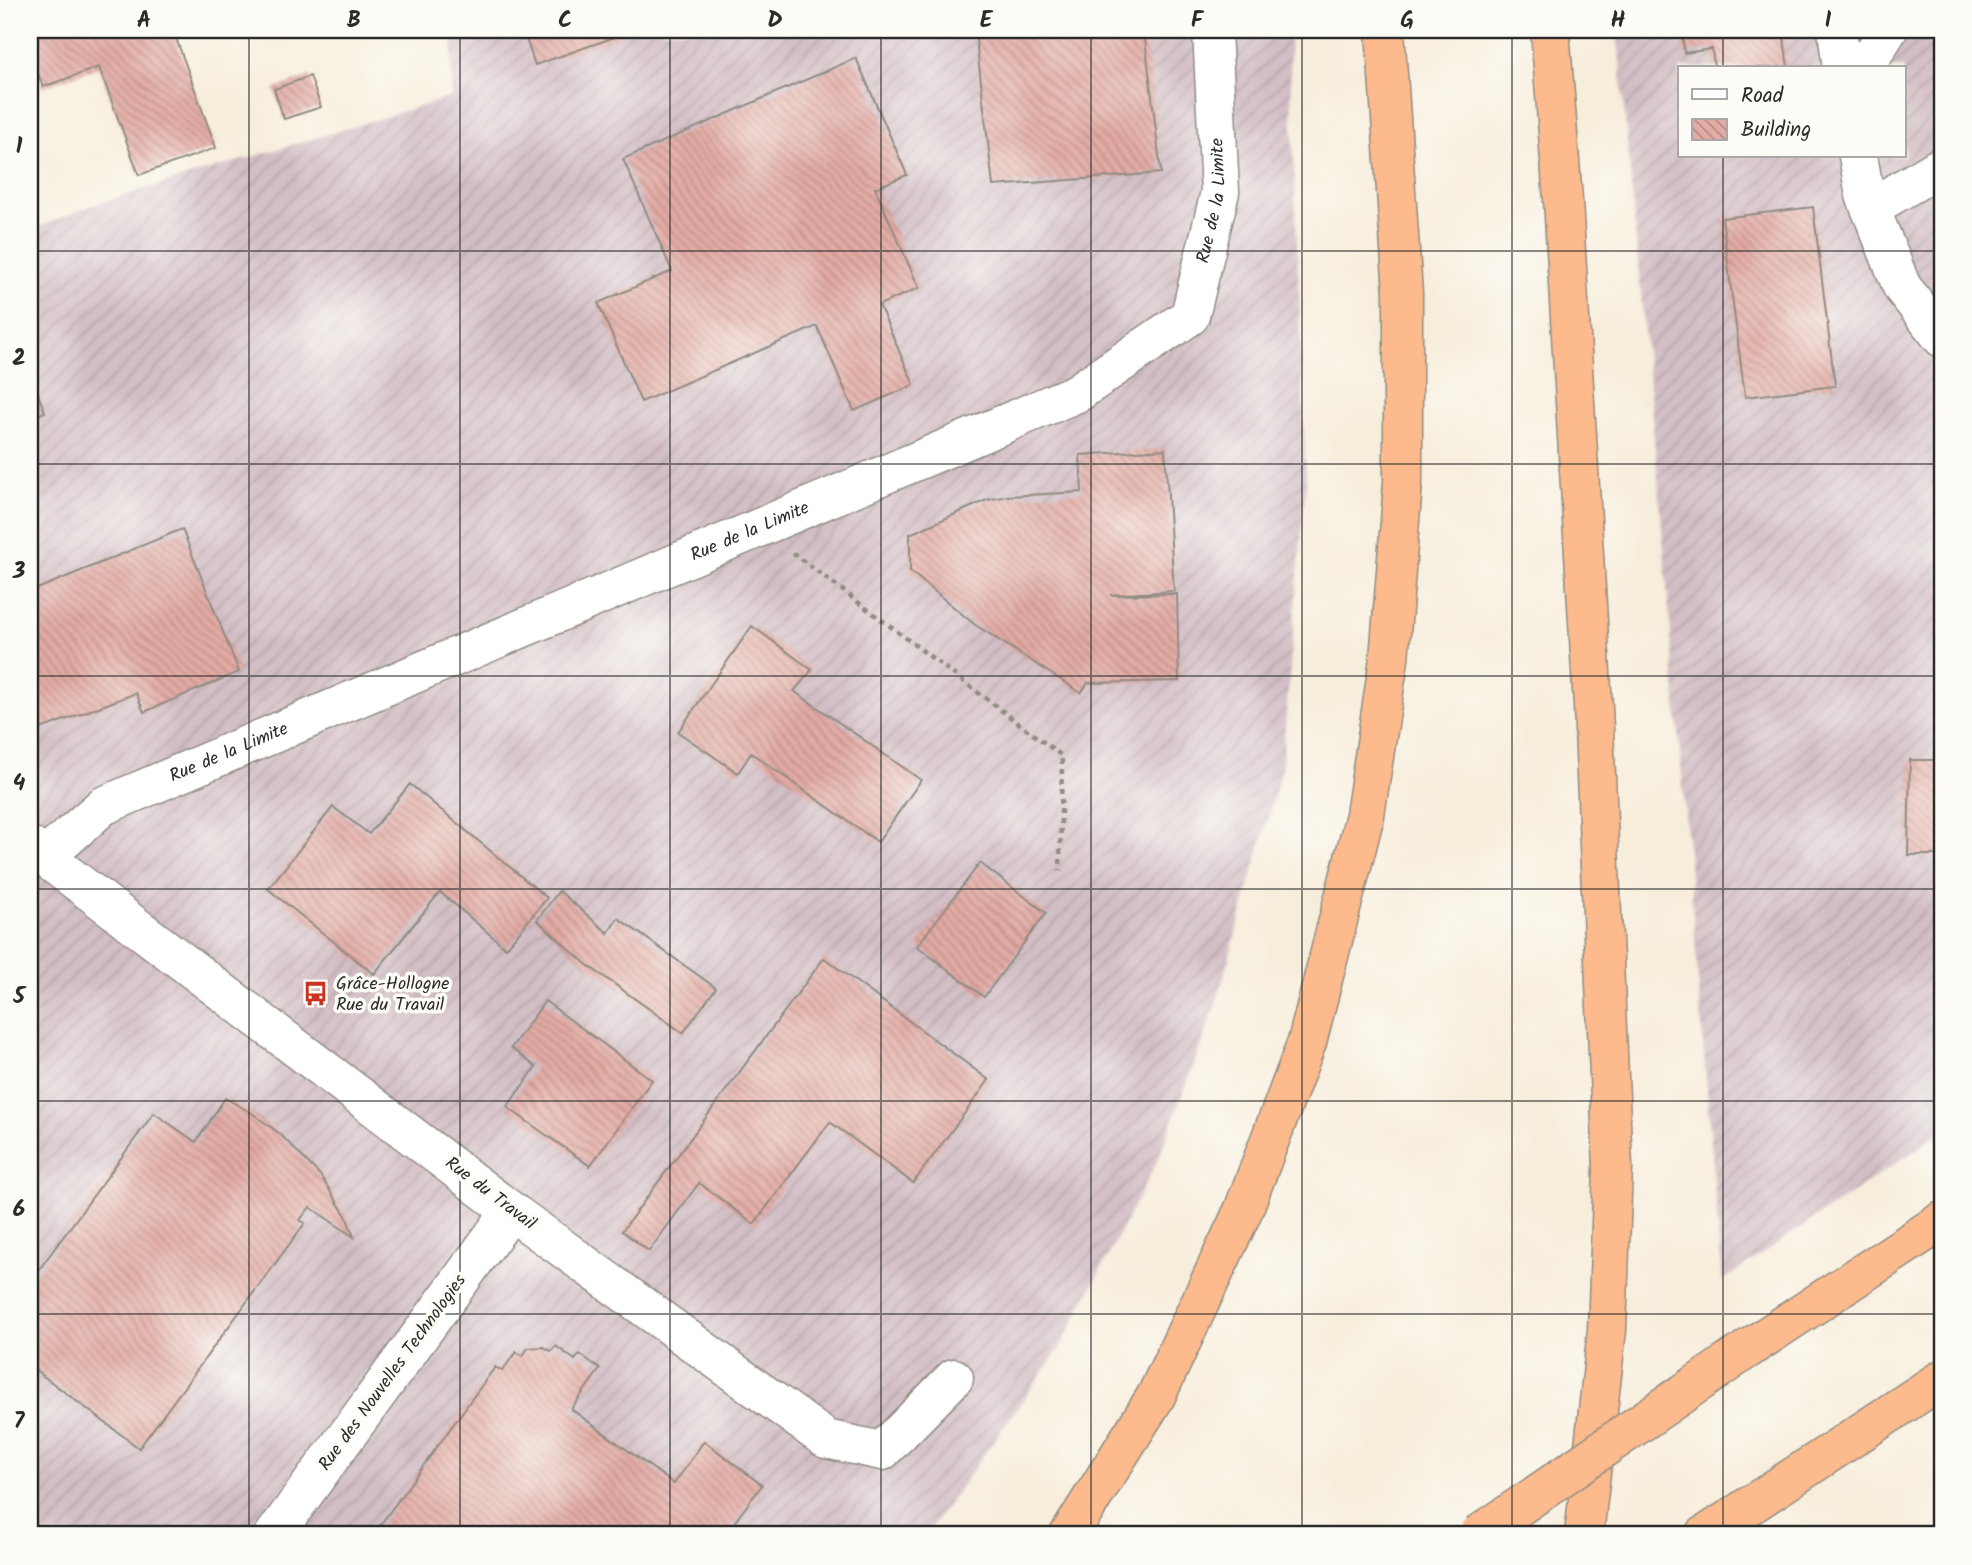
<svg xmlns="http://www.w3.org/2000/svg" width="1972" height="1565" font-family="Kalam,sans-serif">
	<defs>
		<pattern id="industrial-furrows" width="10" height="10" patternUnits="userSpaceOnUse" patternTransform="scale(1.75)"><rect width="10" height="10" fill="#d2bec5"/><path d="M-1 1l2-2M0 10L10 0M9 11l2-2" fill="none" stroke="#b4a3a9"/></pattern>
		<pattern id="building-back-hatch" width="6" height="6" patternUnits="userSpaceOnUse" patternTransform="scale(1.75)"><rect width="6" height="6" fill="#e3aba4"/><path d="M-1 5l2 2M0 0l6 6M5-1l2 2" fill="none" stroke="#b88b86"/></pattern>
	</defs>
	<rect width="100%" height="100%" fill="#fdfcf7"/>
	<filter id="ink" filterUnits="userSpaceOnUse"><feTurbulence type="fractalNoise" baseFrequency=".0143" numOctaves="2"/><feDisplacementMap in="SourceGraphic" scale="14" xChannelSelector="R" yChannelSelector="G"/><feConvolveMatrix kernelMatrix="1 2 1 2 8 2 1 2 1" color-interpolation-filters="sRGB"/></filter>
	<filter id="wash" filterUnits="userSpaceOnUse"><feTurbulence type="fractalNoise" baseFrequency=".00686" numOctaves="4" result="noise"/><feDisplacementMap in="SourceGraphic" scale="28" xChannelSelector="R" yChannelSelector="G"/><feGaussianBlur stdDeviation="1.57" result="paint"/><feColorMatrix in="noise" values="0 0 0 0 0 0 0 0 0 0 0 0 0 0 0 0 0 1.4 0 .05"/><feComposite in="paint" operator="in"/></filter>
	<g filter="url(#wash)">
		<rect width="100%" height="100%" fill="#f7eddb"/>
		<path fill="url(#industrial-furrows)" fill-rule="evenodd" d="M453 30H1289L1306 484 1281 772 1215 1008 1159 1157 1060 1348 926 1535H30V230L93 205 451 97Z
			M1617 30H1942V1132L1722 1281 1665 560ZM1680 68H1904V156H1680Z"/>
		<g id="blocks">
			<path fill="url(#building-back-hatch)" d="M30 30H173L216 148 139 175 99 67 43 87 30 52Z
				M523 30H635L535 65Z
				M975 30H1144L1161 173 993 186Z
				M1682 30H1783L1788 68H1714L1712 49 1684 53Z
				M856 58 907 175 875 188 919 288 879 305 914 385 854 411 817 326 641 402 598 303 672 271 623 159Z
				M310 76 321 107 284 119 274 89Z
				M1813 207 1835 386 1745 397 1722 218Z
				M30 373 45 412 30 418Z
				M1165 449 1174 591 1110 595 1177 594 1179 681 1088 683 1081 693 974 624 910 571V534L987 500 1008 496 1082 492 1080 455Z
				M182 529 239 672 144 712 136 693 38 730 30 708V592Z
				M752 626 812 670 794 691 921 780 878 842 751 753 738 773 678 732Z
				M1910 760H1942V855H1908Z
				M410 784 547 898 506 948 440 892 374 974 268 889 333 807 369 834Z
				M980 863 1046 913 984 997 917 946Z
				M559 891 608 933 618 918 716 988 683 1033 586 964 537 920Z
				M824 958 989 1080 913 1183 830 1122 754 1224 699 1183 649 1251 622 1231Z
				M545 1001 652 1080 590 1166 507 1107 536 1067 511 1048Z
				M225 1098 252 1113 280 1134 320 1175 346 1216 354 1237 310 1207 300 1220 305 1223 139 1448 30 1366V1282L154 1113 196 1142Z
				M556 1346 575 1360 580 1354 600 1369 571 1409 674 1484 704 1441 762 1485 725 1535H373L495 1367 502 1371 516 1352 523 1356 528 1348 544 1347 551 1351Z"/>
		</g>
	</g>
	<g filter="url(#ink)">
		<use href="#blocks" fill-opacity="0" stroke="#918c83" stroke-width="2"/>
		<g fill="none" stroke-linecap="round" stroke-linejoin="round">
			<defs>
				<g id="minor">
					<path d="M1864 68 1888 30"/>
					<path d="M1870 208 1942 166"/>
					<path id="s1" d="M45 857 103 806 1077 393 1190 316 1220 192 1212 30"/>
					<path d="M511 1211 826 1439 882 1451 954 1378"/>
				</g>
				<path id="tertiary" d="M1837 30 1842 68
					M1858 156 1865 195 1902 287 1942 338
					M30 846 511 1211 274 1535"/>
				<path id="motorway" d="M1550 30 1563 200 1593 706 1613 1168 1607 1330 1584 1535
					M1749 1348 1942 1221
					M1069 1535 1156 1396 1243 1211 1307 1042 1365 815 1389 659 1403 483V293L1385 30
					M1705 1535 1942 1379"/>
			</defs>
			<use href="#minor" stroke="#918c83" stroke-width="41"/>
			<use href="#tertiary" stroke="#918c83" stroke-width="41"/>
			<use href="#motorway" stroke="#918c83" stroke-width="41"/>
			<path stroke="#918c83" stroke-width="4.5" stroke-dasharray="5 5" stroke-linecap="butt" d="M793 553 1062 756 1060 871"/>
			<use href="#minor" stroke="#fff" stroke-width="38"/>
			<use href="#tertiary" stroke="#fff" stroke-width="38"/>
			<use href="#motorway" stroke="#fcba8d" stroke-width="38"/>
			<defs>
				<path id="motorway-bridge" d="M1478 1535 1749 1348"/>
			</defs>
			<use href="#motorway-bridge" stroke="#918c83" stroke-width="41" stroke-linecap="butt"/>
			<use href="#motorway-bridge" stroke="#fcba8d" stroke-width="38"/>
		</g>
	</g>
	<path fill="none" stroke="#2b2b2b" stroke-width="2" stroke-opacity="0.55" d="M249 30V1535M460 30V1535M670 30V1535M881 30V1535M1091 30V1535M1302 30V1535M1512 30V1535M1723 30V68M1723 156V1535M30 251H1942M30 464H1942M30 676H1942M30 889H1942M30 1101H1942M30 1314H1942"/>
	<defs>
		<symbol id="bus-bare" viewBox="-9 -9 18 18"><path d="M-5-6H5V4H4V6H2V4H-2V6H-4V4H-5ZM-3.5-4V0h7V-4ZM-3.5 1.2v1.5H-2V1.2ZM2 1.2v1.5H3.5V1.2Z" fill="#c8321e" stroke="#fdfcf7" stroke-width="2.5" paint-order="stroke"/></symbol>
	</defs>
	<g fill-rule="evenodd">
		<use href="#bus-bare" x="298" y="976" width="35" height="35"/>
	</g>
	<g text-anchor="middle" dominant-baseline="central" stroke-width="7" stroke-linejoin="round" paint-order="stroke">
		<g font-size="18" fill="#2b2b2b" stroke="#fdfcf7">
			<text stroke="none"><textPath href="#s1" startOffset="1390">Rue de la Limite</textPath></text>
			<text stroke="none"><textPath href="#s1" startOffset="780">Rue de la Limite</textPath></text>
			<text stroke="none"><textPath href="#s1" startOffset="214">Rue de la Limite</textPath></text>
			<text transform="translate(490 1194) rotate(37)">Rue du Travail</text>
			<text transform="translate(393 1373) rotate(-54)">Rue des Nouvelles Technologies</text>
		</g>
		<g font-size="18" fill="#2b2b2b" stroke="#fdfcf7" text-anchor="start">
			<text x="336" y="984">Grâce-Hollogne<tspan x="336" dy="21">Rue du Travail</tspan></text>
		</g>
	</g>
	<rect width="1972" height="1565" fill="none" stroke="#fdfcf7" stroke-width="77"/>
	<rect x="1678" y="66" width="228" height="91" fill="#fdfcf7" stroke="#a9a8a5" stroke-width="2"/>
	<rect x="1692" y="89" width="35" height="10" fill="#ffffff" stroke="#a9a8a5" stroke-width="2"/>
	<text x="1741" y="102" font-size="21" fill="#2b2b2b">Road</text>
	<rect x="1692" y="119" width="35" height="21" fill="url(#building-back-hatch)" stroke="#a9a8a5" stroke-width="2"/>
	<text x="1741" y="136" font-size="21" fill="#2b2b2b">Building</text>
	<rect x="38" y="38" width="1896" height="1488" fill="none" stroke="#2b2b2b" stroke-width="2.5"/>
	<g font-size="23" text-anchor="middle" font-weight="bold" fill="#2b2b2b">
		<text x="144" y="27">A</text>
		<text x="354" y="27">B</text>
		<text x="565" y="27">C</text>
		<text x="775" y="27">D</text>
		<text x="986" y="27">E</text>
		<text x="1197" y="27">F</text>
		<text x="1407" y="27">G</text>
		<text x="1618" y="27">H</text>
		<text x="1828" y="27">I</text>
		<text x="19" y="153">1</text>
		<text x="19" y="365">2</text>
		<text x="19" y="578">3</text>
		<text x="19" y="790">4</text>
		<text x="19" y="1003">5</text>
		<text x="19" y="1216">6</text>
		<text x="19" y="1428">7</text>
	</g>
</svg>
